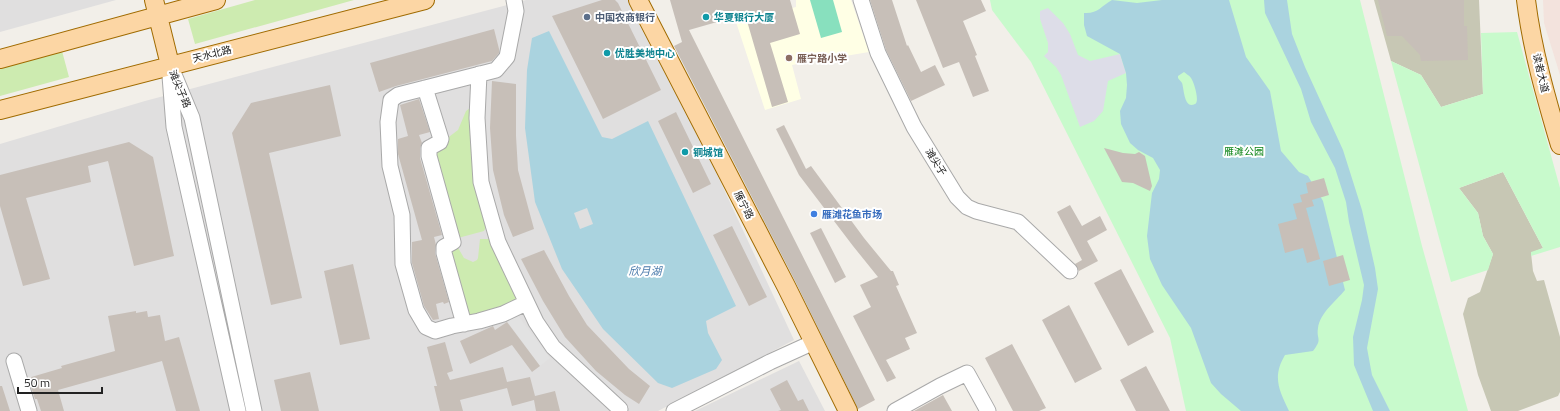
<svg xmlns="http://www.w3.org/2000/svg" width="1560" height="411" font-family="'Titillium Web','Noto Sans SC',sans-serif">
	<rect width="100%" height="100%" fill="#f2efe9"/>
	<path fill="#e0dfdf" d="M0 0H116L0 32Z
		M526 0H636L794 340 658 411H0V144L145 101Z
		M799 361 825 411H695Z"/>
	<path fill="#ffffe5" d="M796 0H851L869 52 792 65 801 99 765 110 736 22 796 7Z"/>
	<path fill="#f3e3dd" d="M1543 0H1560V75L1544 23Z"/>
	<path fill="#c7c7b4" d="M1374 0H1479L1483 94 1441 107 1421 75 1391 61Z
		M1503 172 1543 248 1531 253 1533 271 1537 281 1544 280 1560 337V392L1558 396 1518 411H1491L1478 375 1463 314 1468 298 1480 292 1493 254 1483 236 1478 213 1459 188Z"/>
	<path fill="#cdebb0" d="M255 0H354L195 44 188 19Z
		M62 51 69 77 0 96V68Z
		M470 108 471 148 473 167 487 225 484 231 458 238 433 149 458 130 466 111Z
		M480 239H489L491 240 517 296V301L470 321 449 249 457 246 464 258 473 262 477 260 478 258Z"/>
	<path fill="#c8facc" d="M990 0H1360L1422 246 1468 411H1186L1170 338 1031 62 992 10Z
		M1517 32 1560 188V247L1531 256V252L1543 248 1503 172 1459 188 1478 213 1483 236 1493 254 1488 270 1451 282 1391 61 1421 75 1441 107 1483 94 1481 33Z"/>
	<path fill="#88e0be" d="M810 0H833L842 32 821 38Z"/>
	<path fill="#e2e2e2" d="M516 313 550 358 540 366 507 321Z"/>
	<path fill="#dddde8" d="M1048 8 1063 23 1070 34 1078 55 1090 61 1120 54 1126 73 1108 81 1103 111 1094 121 1080 127 1061 75 1056 67 1044 56 1048 52V43L1040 19V11Z"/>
	<path fill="#aad3df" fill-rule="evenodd" d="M1112 0 1137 3 1162 0H1229L1246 57 1270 91 1281 151 1299 172 1308 176 1323 201 1345 290C1336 301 1320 313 1318 328 1316 340 1323 338 1313 351L1285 355C1272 377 1279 390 1289 411H1241L1221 394 1211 383 1191 328 1162 285 1150 259 1147 236 1152 193 1159 179 1160 170 1153 158 1138 150 1130 143 1121 124 1120 111 1126 98 1127 85 1126 73 1120 54 1087 36 1084 25V13C1098 14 1101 6 1112 0ZM1184 72C1186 74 1189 75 1191 78 1194 82 1200 102 1195 104 1184 110 1184 88 1182 83 1181 81 1179 80 1178 78V76Z
		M1264 0H1287L1292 34 1305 67 1343 150 1362 210 1375 268 1378 289 1367 348 1372 375 1390 411H1373L1354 365 1353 337 1362 300 1364 285 1349 222 1346 202 1335 168 1311 122 1301 89 1265 13Z
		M549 31 602 137 612 139 648 121 736 306 706 321 708 333 722 360 716 369 672 388 658 383 603 329 562 269 535 202 525 128 527 70 532 38ZM587 208 593 224 580 229 574 213Z"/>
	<path fill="#c7bfb8" d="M602 0H615L618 3 661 90 603 119 552 16Z
		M670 0H790L800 34 770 43 788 102 772 107 745 14 689 30 875 400 858 409 795 281 674 46 682 42Z
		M870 0H892L907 46 908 45 921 72 935 65 945 85 911 101 886 50Z
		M916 0H981L986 11 963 21 977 55 975 56 989 91 973 97 959 62 943 68Z
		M1378 0H1464V26H1467L1468 60 1421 61 1420 55 1402 36H1387Z
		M494 29 499 49V53L492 61 396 86 379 92 370 63Z
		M492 81 516 84V136L518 170 534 229 513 237 504 215 493 170 490 128Z
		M330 85 341 136 269 153 302 298 271 305 232 133 251 103Z
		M419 99 430 132 419 135 422 143 420 148V158L442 235 434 237 436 245 435 253 449 302 444 304 443 302 436 304 439 319 433 320 424 306 412 263V242L422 240 398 154V139L408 136 400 105Z
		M676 112 711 184 693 193 658 121Z
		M784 125 806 169 811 166 864 238 891 271H893L899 285 896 286 917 333 905 338 910 349 886 360 896 378 887 382 853 316 871 307 860 285 878 277 853 246 799 175 776 129Z
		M129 142 153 157 174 256 134 266 108 161 88 166 91 182 26 198 50 279 23 286 0 206V175Z
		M1104 148 1123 153 1135 154 1139 152 1145 156 1152 186 1150 191 1133 183 1122 182Z
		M1324 178 1329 195 1312 200 1314 206 1306 208 1320 259 1307 263 1303 248 1285 253 1278 224 1297 219 1293 204 1302 202 1300 195 1308 193 1306 183Z
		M1070 205 1082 226 1100 216 1107 230 1087 241 1098 261 1079 271 1075 264 1082 260 1057 212Z
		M732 226 767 297 749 306 713 235Z
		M821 228 846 277 835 283 810 233Z
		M544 250 569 296 587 325 629 369 650 386 639 404 625 395 596 371 565 337 543 301 521 259Z
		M1343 255 1350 280 1329 286 1323 261Z
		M353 264 370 339 340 345 324 271Z
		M1121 269 1154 332 1128 346 1094 283Z
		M1069 305 1102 369 1075 383 1042 320Z
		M136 311V313L147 311 148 317 160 315 165 341 179 337 200 411H176L162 361 58 390 64 411H41L37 399H35L28 378 62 368 61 366 115 351 108 316Z
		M507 322 540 366 532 372 512 345 470 364 460 341 493 326 495 330Z
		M445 342 453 371 447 373 450 380 503 367 507 382 530 377 535 396 555 391 560 411H536L534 400 512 406 507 388 460 400 463 411H440L434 386H437L427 347Z
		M1012 344 1046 408 1039 411H1013L985 358Z
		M1146 366 1170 411H1136L1120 380Z
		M310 372 319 411H281L274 380Z
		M787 380 798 401 803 399 809 411H778L781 410 770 389Z
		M0 386H2L10 411H0Z
		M943 395 952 411H914Z"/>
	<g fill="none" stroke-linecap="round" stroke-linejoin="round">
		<defs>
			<path id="minor" d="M514 0 516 11 507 57 496 70 398 95 391 100 388 122 390 166 402 215 403 264 416 310 426 327 435 331 452 326 479 321 503 314 526 303
				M861 0 878 53 914 127 957 197 967 207 976 211 1018 222 1070 271
				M170 65 192 118 254 411
				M479 74 477 118 481 182 498 242 536 322 553 347 620 409
				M170 76 174 127 238 411
				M425 88 441 139 440 142 429 148V156L453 242 444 247V253L464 324
				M14 361 29 411
				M674 411 770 362 814 342
				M895 411 940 386 967 373 988 411"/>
			<path id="major" d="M154 0 170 65
				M638 0 786 286 848 411
				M1526 0C1532 49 1546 98 1560 145
				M0 59 216 0
				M0 110 425 0"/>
		</defs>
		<use href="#minor" stroke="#a9a9a9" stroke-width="17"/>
		<use href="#major" stroke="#a06b00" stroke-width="20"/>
		<use href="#minor" stroke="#fff" stroke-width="15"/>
		<use href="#major" stroke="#fcd6a4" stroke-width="18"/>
	</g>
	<circle fill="#5c6f8a" stroke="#fff" stroke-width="1.5" cx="587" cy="17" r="4"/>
	<g fill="#0f9aa8" stroke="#fff" stroke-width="1.5">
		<circle cx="706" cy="17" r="4"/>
		<circle cx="607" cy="53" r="4"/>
		<circle cx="685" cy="152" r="4"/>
	</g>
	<circle fill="#8d6e63" stroke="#fff" stroke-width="1.5" cx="789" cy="58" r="4"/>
	<circle fill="#3f7fe0" stroke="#fff" stroke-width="1.5" cx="814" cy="214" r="4"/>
	<g text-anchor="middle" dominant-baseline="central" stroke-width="4" stroke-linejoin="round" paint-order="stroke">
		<g font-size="10" font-weight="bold" fill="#4e5e75" stroke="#fff" text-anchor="start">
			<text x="595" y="17">中国农商银行</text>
		</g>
		<g font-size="10" font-weight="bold" fill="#0d838f" stroke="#fff" text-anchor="start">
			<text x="714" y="17">华夏银行大厦</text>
			<text x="615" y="53">优胜美地中心</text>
			<text x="693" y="152">铜城馆</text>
		</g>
		<g font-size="10" fill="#222" stroke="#fff">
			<text transform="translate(212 54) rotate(-14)">天水北路</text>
			<text transform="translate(1541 73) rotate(77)">读者大道</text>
			<text transform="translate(180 89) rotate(67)">滩尖子路</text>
			<text transform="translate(936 162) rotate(58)">滩尖子</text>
			<text transform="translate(744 205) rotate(63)">雁宁路</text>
		</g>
		<g font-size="10" font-weight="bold" fill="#785e54" stroke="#fff" text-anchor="start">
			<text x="797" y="58">雁宁路小学</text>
		</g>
		<g font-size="10" fill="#0c8416" stroke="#fff">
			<text x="1244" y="151">雁滩公园</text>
		</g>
		<g font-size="10" font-weight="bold" fill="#366cbe" stroke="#fff" text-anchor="start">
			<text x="822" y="214">雁滩花鱼市场</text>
		</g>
		<g font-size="11" font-style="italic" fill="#4a7aab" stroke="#fff">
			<text x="645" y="271">欣月湖</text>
		</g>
	</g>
	<path d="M18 387v6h84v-6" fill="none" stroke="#222222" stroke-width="2"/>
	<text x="24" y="387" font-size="12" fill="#222222" stroke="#ffffff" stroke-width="3" paint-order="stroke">50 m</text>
</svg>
